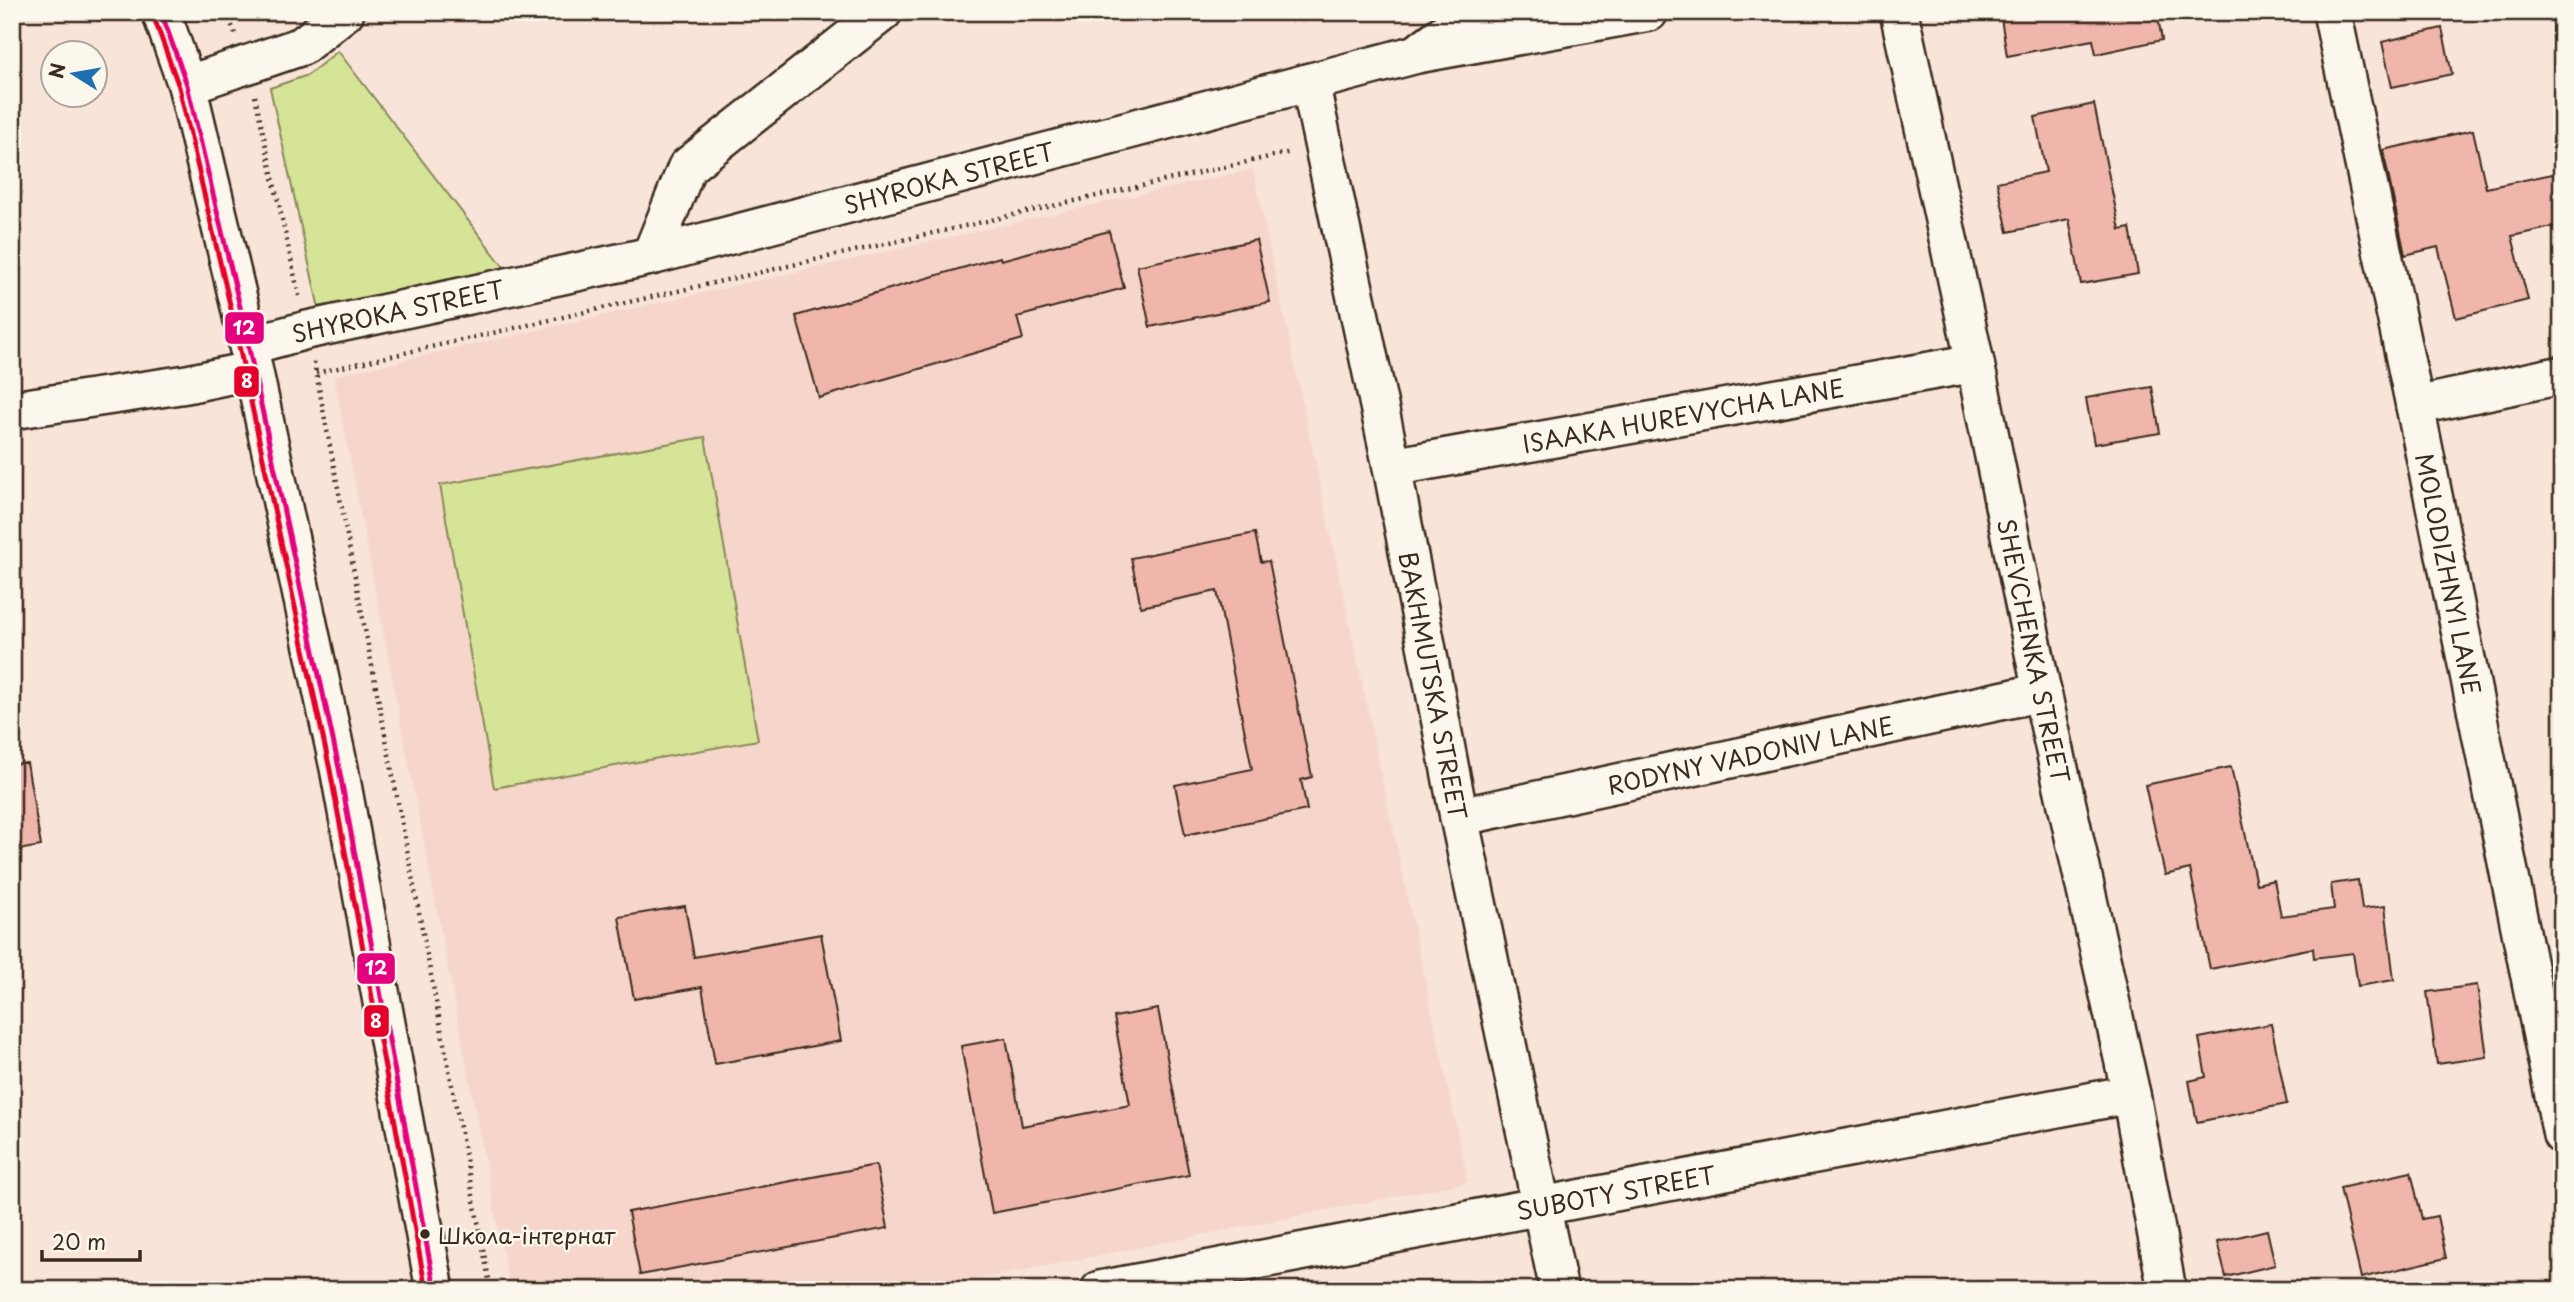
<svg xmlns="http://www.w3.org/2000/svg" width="2574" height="1302" font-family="'Playpen Sans',sans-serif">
	<rect width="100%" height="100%" fill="#f8e4d8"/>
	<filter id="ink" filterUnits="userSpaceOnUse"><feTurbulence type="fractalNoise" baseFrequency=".0143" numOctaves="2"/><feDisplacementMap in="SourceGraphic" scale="14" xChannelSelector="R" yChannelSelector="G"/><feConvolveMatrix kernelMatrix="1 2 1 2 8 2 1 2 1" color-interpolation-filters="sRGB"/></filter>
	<g filter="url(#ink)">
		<path fill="#f6d6ca" d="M1253 169 1468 1182 925 1290H510L334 376Z"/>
		<path fill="#d6e497" stroke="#88875a" stroke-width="2" d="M338 51 510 275 320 313 270 88 308 75Z
			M705 437 758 740 494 788 440 485Z"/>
		<path fill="#f0b6ab" stroke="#3b2a1e" stroke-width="2" d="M2000 12H2157L2162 40 2096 54 2093 40 2007 56Z
			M2442 28 2452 74 2392 87 2382 42Z
			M2094 104 2120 230 2130 228 2138 274 2081 284 2069 219 2008 232 1997 182 2046 172 2035 117Z
			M2473 130 2486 188 2562 172V225L2512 236 2528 300 2456 318 2438 247 2405 255 2383 150Z
			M1109 231 1124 288 1017 317 1023 339 819 398 796 316 1000 257 1001 260Z
			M1256 240 1270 302 1150 327 1137 266Z
			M2152 387 2160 433 2094 444 2086 398Z
			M1255 533 1261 562 1269 561 1312 777 1301 780 1307 810 1185 835 1175 785 1252 769 1217 591 1141 607 1131 558Z
			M27 763 41 846 12 851V764Z
			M2231 767 2256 884 2274 880 2281 916 2334 909 2331 884 2358 880 2362 909 2385 906 2394 980 2358 986 2353 953 2314 958 2313 948 2210 969 2190 869 2165 875 2145 785Z
			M685 906 694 957 821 934 841 1041 715 1064 702 987 634 999 619 917Z
			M2477 985 2487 1057 2437 1064 2427 992Z
			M1158 1009 1189 1175 992 1213 961 1046 1006 1038 1022 1126 1130 1105 1114 1017Z
			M2271 1024 2287 1104 2197 1122 2189 1081 2206 1077 2199 1038Z
			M876 1165 888 1228 640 1275 628 1212Z
			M2411 1172 2422 1219 2437 1216 2446 1258 2361 1278 2340 1188Z
			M2267 1230 2275 1265 2226 1277 2217 1242Z"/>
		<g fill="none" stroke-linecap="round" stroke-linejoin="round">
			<defs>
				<g id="minor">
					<path d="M161 12 187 85 240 307 339 768 435 1290"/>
					<path id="s1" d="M1899 12 1975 363 2042 692 2131 1094 2167 1290"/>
					<path id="s2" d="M2332 12 2415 406 2562 1135"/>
					<path d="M1423 49 1473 12"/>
					<path id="s3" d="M1310 82 1392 467 1459 817 1559 1290"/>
					<path d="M187 85 302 46 345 12"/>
					<path d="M651 256 687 167 883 12"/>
					<path id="s4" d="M248 346 307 330 651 256 1417 54 1649 12"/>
					<path d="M2415 406 2562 375"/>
					<path d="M12 410 187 384 253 370"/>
					<path id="s5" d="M1392 467 1975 363"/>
					<path id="s6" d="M1459 817 2042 692"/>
					<path id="s7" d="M1100 1290 2131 1094"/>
				</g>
			</defs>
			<use href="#minor" stroke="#3b2a1e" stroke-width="42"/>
			<path stroke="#3b2a1e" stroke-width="4.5" stroke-dasharray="2 5" stroke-linecap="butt" d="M227 12 235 34
				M255 96 299 296
				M314 362 491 1290
				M316 373 1291 152"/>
			<use href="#minor" stroke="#fbf7ec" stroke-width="37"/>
			<defs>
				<path id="bus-1" d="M161 12 187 85 240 307 339 768 435 1290"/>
				<path id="bus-2" d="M153 15 179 87 231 309 330 770 426 1290"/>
			</defs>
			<use href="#bus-1" stroke="#fbf7ec" stroke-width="10"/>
			<use href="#bus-2" stroke="#fbf7ec" stroke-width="10"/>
			<use href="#bus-1" stroke="#e5007d" stroke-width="5"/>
			<use href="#bus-2" stroke="#e4002b" stroke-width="5"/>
		</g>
	</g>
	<circle fill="#3b2a1e" stroke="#fbf7ec" stroke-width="2.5" cx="425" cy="1234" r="6"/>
	<g text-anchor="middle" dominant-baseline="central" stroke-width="5" stroke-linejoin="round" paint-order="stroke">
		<g font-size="22" fill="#3b2a1e" stroke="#fbf7ec" text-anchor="start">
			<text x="438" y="1234">Школа-інтернат</text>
		</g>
		<g font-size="24" fill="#3b2a1e" stroke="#fbf7ec">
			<text stroke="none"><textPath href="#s4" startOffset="721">SHYROKA STREET</textPath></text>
			<text stroke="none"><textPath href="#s4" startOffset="154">SHYROKA STREET</textPath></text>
			<text stroke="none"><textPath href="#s5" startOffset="296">ISAAKA HUREVYCHA LANE</textPath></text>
			<text stroke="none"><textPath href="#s2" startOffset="574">MOLODIZHNYI LANE</textPath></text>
			<text stroke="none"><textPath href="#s1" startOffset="653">SHEVCHENKA STREET</textPath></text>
			<text stroke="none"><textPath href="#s3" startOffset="616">BAKHMUTSKA STREET</textPath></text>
			<text stroke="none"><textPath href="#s6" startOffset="298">RODYNY VADONIV LANE</textPath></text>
			<text stroke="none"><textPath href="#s7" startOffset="525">SUBOTY STREET</textPath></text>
		</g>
	</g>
	<g stroke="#fbf7ec" stroke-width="2.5">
		<rect x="224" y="311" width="41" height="34" rx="7" fill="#e5007d"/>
		<rect x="233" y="365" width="27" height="33" rx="7" fill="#e4002b"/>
		<rect x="356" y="952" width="40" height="33" rx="7" fill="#e5007d"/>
		<rect x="363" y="1004" width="27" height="34" rx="7" fill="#e4002b"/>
	</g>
	<g font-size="19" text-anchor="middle" font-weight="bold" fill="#fff">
		<text x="244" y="335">12</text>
		<text x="247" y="388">8</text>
		<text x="376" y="975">12</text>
		<text x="376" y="1028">8</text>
	</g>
	<rect width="2574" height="1302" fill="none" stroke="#fbf7ec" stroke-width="42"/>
	<rect x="21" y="21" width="2532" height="1260" fill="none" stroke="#3b2a1e" stroke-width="2.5" filter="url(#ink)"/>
	<g transform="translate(74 74) rotate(281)"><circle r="33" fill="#fbf7ec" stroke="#aea59a" stroke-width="2"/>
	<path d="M0-5L12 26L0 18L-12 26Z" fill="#1f6fb2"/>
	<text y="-10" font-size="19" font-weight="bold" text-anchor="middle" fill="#3b2a1e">N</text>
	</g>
	<path d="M42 1250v10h98v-10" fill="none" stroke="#3b2a1e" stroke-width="3.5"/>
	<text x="52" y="1250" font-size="21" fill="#3b2a1e" stroke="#fbf7ec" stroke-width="5" paint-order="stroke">20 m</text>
</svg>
